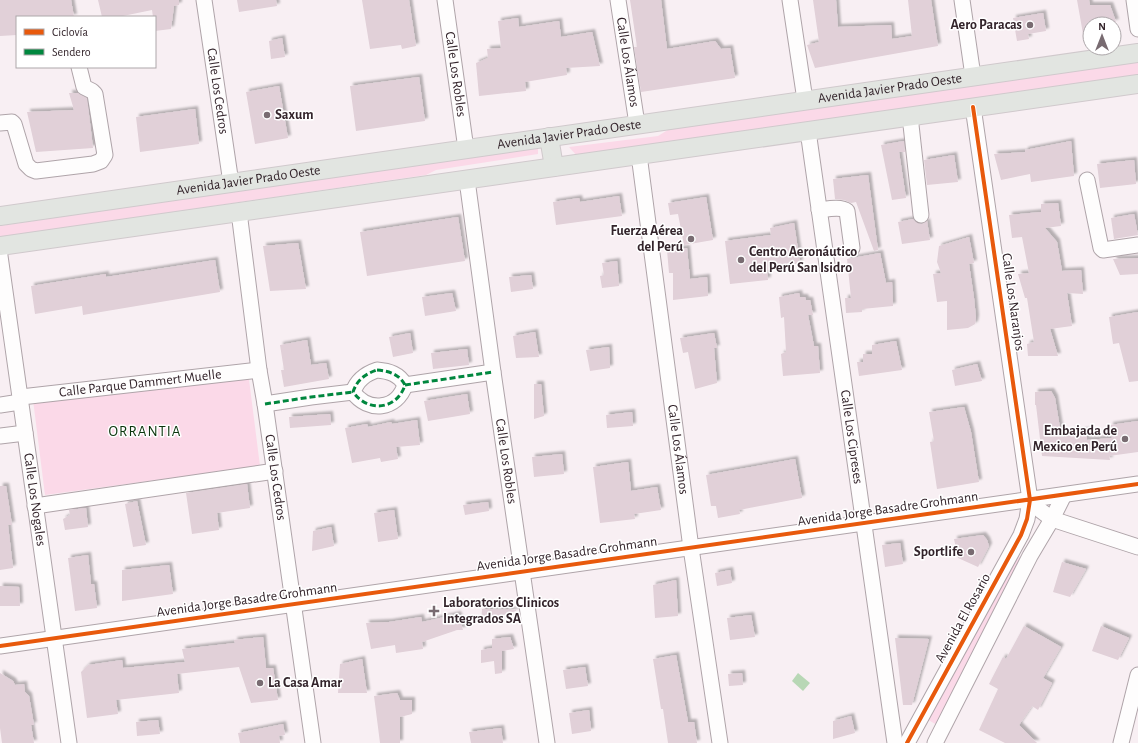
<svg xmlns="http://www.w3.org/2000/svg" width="1138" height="743" font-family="'Alegreya Sans',sans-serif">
	<defs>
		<filter id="shadow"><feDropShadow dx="3" dy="-3" stdDeviation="1" flood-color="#0004"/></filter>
	</defs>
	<rect width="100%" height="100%" fill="#f8eff3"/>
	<path fill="#fbd9e8" d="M1138 62V77L577 156 569 147 658 136 671 128Z
		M538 148V154L436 170 426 175 0 237V226L425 162Z
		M247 364 260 466 45 495 32 392Z
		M1014 554 1026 560 937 725 925 718Z"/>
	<path fill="#b8d7b5" d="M798 673 810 683 803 691 792 681Z"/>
	<path fill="#e1d0d8" filter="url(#shadow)" d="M0 0H71L74 17H17V35L0 36Z
		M98 0H179V5L174 6 171 29 155 31V17H153L152 10 118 17H102Z
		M237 0H276L277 6 239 12Z
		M362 0H409L416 46 402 49 401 45 370 49Z
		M630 0H661L667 49 715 41 721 49 730 48 735 78 641 92 634 47H637Z
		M813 0H836L838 27 891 25 892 39 912 36 908 0H931L938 46 815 68 807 45 819 42Z
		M1077 0H1089L1090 5H1110L1116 22 1105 24H1090V45H1085Z
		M1043 13 1046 31 1028 34 1029 39 1017 41 1013 18Z
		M518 18 519 27 559 21 561 37 592 32 600 66 566 68 567 75 525 82 526 91 479 96 476 63 488 58 487 49 501 48 498 21Z
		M282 38 285 57 271 59 269 41Z
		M419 77 425 121 356 131 350 86Z
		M279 86 288 138 255 144 246 92Z
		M69 93H78L87 98 93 148 36 152 27 112 74 110Z
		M195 109 199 144 140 152 136 117Z
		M904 141 905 152H899L906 198 892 200 881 145Z
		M1071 141 1074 176 1031 182 1030 174 1001 180 994 154 1025 152V150Z
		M954 155 958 182 927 185 924 160Z
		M1134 160 1136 184 1100 188 1097 164Z
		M868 175 878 250 874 251 856 202 851 203 844 200 835 199 833 179Z
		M619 196 622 216 556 225 553 202 579 198 580 202Z
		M706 197 713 240 684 245 678 214 670 215 668 203Z
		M1058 203 1061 226 1045 228 1057 242 1062 271 1081 270 1083 294 1067 293 1072 326 1050 329 1058 356H1028L1027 344 1034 342 1027 298H1025L1018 274 1029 273 1022 237 1012 238 1009 215 1041 212V204Z
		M1134 214 1138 235 1114 239 1111 218Z
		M458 217 465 261 367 276 360 232Z
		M913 219 917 223 922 224 927 221 930 240 902 244 898 222Z
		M794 223 800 263 767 270 768 280 730 284 725 241 771 235 770 228Z
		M969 237 974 263 969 264 974 298 976 318 975 324 968 328 947 330V301L937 302 933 274 941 273 937 262 939 246Z
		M298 243 306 289 270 291 263 246Z
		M687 248 690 279 707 277 708 296 673 300V273H669L667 250Z
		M880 253 886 283 892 282 893 306 862 309V312L846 313 845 298H851L847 259Z
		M1138 258V274L1120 275 1113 259Z
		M215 260 220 292 83 315 82 306 35 314 31 286 106 274V277Z
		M617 261 619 286 602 288 600 276 604 275 602 263Z
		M531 275 533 289 511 292 509 277Z
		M452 293 456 311 425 316 422 297Z
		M799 293 800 297H805L806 300H810L813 315H808L814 346H818L820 373 783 376 781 354 786 352 784 317 781 318 779 297Z
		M1138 312V381L1129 382 1119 343 1113 344 1109 317Z
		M535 332 539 357 516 358 513 336Z
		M410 333 413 353 393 357 389 337Z
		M714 333 717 348H714L717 383 695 389 688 352 683 353 680 338Z
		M307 340 311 365 326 363 329 379 284 387 281 370H284L280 345Z
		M896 341 902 370 859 376 857 362H863V354H872V345Z
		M609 347 610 368 590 371 586 350Z
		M467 349 469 365 433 369 431 353Z
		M977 364 982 381 955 386 952 370Z
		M534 384H541L544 416 534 419Z
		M1051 391 1055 398 1061 434 1087 430V440L1112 438 1110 425 1138 421V452L1109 456 1110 460 1042 456 1036 405H1035V392Z
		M467 394 470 414 428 421 424 401Z
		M964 407 971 432 979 482 937 489 930 442 934 441 929 412Z
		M632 412 633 426 607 428 606 415Z
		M330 414 331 425 290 428 289 417Z
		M417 420 420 445 396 447 398 459 381 462 380 458 352 463 345 428 367 424 368 427 391 422 392 424Z
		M562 454 564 474 534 477 532 457Z
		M795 459 802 498 739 510 740 514 718 518 716 506H711L706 475Z
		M628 462 631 491 657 487 661 510 634 514 635 519 600 523 593 467Z
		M247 484 250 508 217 513 219 530 192 534 186 493Z
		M0 486H6L12 525H8L13 568 0 570Z
		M137 501 146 545 133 547 125 504Z
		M488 502 489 511 465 515 463 505Z
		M86 508 88 527 65 530 63 519 70 515 69 510Z
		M394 510 398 539 378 542 374 513Z
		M331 527 334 546 312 551 313 531Z
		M983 535 987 540 989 546 978 567 958 558 954 539Z
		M900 543 903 564 885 567 882 545Z
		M88 555 91 584H94L97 608 75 611 68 558Z
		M1062 562 1086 569 1070 597 1053 592Z
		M169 565 173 594 122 601V570Z
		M730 570 732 583 717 586 715 573Z
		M676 580 678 616 655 618 653 585Z
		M0 586 19 587 20 606H0Z
		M482 609 516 610V611L481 622Z
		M458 614 463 630H457L422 642 423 649 396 653 395 645 371 649 366 623 389 622 421 617 422 622Z
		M751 615 755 637 730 640 727 618Z
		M1024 626 1061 647 1043 678 1052 683 1038 710 1032 706 1019 725 1037 743H1005L979 730 998 689 989 684 1003 657 1006 659Z
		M1101 626 1129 638 1118 660 1092 651Z
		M263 637 266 668H273L278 700 251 703 239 667 177 674 179 693 116 700 118 714 87 718 81 672 88 665 122 660 123 668 185 662 182 649 235 643 234 640Z
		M510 637 514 649 502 651V673L495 674 494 661 481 663V650L492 648V639Z
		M895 638 929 639 912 705H903Z
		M676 655 688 722H694L697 743H668L663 709H661L653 659Z
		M362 659 367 693H338L340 664Z
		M585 667 588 686 566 689 563 670Z
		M0 673 13 681 15 685 24 684 25 692 29 696 34 725H31L34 743H2L0 728Z
		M742 673 743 685 729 686 728 674Z
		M397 693 400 700H412V714L400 717V743H380L374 696Z
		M589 710 591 731 572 734 569 713Z
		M851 716 855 733 833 739V721Z
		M158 720 160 734 137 736 136 722Z
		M283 724 285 735 279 736 280 743H240L238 733Z
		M501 728 503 743H471L469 732Z"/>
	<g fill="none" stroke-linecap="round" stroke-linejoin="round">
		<defs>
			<g id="minor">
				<path id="s1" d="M204 0 231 183"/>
				<path id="s2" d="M445 0 466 149"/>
				<path id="s3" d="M618 0 637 124"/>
				<path d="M790 0 805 100"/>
				<path d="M962 0 973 76"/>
				<path d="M1134 0 1138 29"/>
				<path d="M910 116 921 215"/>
				<path d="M0 123 12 122 14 124 26 164 31 169 36 171 93 164 101 161 105 155 95 94 92 91 84 87 79 67"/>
				<path id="s4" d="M808 131 895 743"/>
				<path id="s5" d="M639 155 691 548 720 743"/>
				<path id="s6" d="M467 180 493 372 547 743"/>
				<path d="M1087 180 1101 248 1103 250 1138 245"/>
				<path d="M819 210C827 209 841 206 847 211L852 248"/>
				<path id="s7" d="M239 212 259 370 265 404 313 743"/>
				<path id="s8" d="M0 256 69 743"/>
				<path d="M377 370C389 371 399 374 405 385 397 410 368 413 353 392 357 380 365 374 377 370Z"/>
				<path d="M405 385 493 372"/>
				<path id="s9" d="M21 397 259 370"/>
				<path d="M265 404 311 397 353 392"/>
				<path d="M0 405 20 402"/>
				<path d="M0 436 25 433"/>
				<path d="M1030 500 1040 510 1052 519 1138 547"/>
				<path d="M35 506 275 471"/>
				<path d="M0 646 1138 484"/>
				<path d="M907 743 1021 535 1027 519 1030 500 973 107"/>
				<path d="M935 743 1030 556 1052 519 1064 495"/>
				<path d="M1121 743 1138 675"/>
			</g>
			<g id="major">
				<path d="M549 137 554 167"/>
				<path id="s10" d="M0 216 1138 53"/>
				<path d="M0 246 1138 84"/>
			</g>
		</defs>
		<use href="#minor" stroke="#afa4a9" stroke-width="17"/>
		<use href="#major" stroke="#d0c9cc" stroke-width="20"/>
		<use href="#minor" stroke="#fefdfd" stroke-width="15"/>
		<use href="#major" stroke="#e2e5e1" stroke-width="18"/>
		<path stroke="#00873e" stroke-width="3" stroke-dasharray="6 3" stroke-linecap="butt" d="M377 370C389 371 399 374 405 385 397 410 368 413 353 392 357 380 365 374 377 370Z
			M405 385 493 372
			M265 404 311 397 353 392"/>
		<defs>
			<path id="cycleway" d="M0 646 1138 484
				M907 743 1021 535 1027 519 1030 500 973 107"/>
		</defs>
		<use href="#cycleway" stroke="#fff" stroke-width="6"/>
		<use href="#cycleway" stroke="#e8590c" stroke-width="4"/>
	</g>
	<g fill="#786b71" stroke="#fff" stroke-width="1.5">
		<circle cx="1030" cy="25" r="4"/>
		<circle cx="267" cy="115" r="4"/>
		<circle cx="691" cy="239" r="4"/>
		<circle cx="741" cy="260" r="4"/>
		<circle cx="1125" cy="439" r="4"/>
		<circle cx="971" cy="552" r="4"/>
		<path d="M432 605h4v4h4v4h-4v4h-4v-4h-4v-4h4z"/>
		<circle cx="260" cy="683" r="4"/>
	</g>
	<g text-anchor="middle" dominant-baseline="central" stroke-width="3" stroke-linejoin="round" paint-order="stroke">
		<g font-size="14" font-weight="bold" fill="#33242b" stroke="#fff" text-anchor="end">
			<text x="1022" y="25">Aero Paracas</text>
			<text x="275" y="115" text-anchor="start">Saxum</text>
			<text x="683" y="231">Fuerza Aérea<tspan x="683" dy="16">del Perú</tspan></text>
			<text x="749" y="252" text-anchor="start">Centro Aeronáutico<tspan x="749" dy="16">del Perú San Isidro</tspan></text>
			<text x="1117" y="431">Embajada de<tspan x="1117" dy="16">Mexico en Perú</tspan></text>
			<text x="963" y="552">Sportlife</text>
			<text x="443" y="603" text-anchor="start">Laboratorios Clinicos<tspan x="443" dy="16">Integrados SA</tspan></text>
			<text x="268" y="683" text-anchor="start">La Casa Amar</text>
		</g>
		<g font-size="14" fill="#33242b" stroke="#fff">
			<text stroke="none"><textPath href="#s3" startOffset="63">Calle Los Álamos</textPath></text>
			<text stroke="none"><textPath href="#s2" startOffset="75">Calle Los Robles</textPath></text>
			<text stroke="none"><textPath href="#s10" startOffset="899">Avenida Javier Prado Oeste</textPath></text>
			<text stroke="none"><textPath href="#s1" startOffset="92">Calle Los Cedros</textPath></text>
			<text stroke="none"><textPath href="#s10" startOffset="575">Avenida Javier Prado Oeste</textPath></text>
			<text stroke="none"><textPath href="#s10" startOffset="251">Avenida Javier Prado Oeste</textPath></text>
			<text transform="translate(1013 302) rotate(82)">Calle Los Naranjos</text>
			<text stroke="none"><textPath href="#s9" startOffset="120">Calle Parque Dammert Muelle</textPath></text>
			<text stroke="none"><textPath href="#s4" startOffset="309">Calle Los Cipreses</textPath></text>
			<text stroke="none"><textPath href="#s5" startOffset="297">Calle Los Álamos</textPath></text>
			<text stroke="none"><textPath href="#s6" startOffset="284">Calle Los Robles</textPath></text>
			<text stroke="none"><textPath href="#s7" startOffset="268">Calle Los Cedros</textPath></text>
			<text stroke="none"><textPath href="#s8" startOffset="246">Calle Los Nogales</textPath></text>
			<text transform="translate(888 509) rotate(-8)">Avenida Jorge Basadre Grohmann</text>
			<text transform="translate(567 554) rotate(-8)">Avenida Jorge Basadre Grohmann</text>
			<text transform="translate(247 600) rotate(-8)">Avenida Jorge Basadre Grohmann</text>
			<text transform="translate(963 618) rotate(-61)">Avenida El Rosario</text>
		</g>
		<g font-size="15" letter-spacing="1" fill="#0b350d" stroke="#fff">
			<text x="145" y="431">ORRANTIA</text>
		</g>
	</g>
	<rect x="16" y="16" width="140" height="52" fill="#ffffff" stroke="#ada7aa"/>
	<rect x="24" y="29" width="20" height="6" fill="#e8590c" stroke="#ada7aa"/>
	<text x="52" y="36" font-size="12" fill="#33242b">Ciclovía</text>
	<rect x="24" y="49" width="20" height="6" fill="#00873e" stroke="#ada7aa"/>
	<text x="52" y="56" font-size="12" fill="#33242b">Sendero</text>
	<g transform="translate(1102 36)"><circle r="19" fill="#ffffff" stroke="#ada7aa"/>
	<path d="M0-3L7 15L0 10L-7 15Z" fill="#786b71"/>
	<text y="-6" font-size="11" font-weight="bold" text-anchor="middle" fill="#33242b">N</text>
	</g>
</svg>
